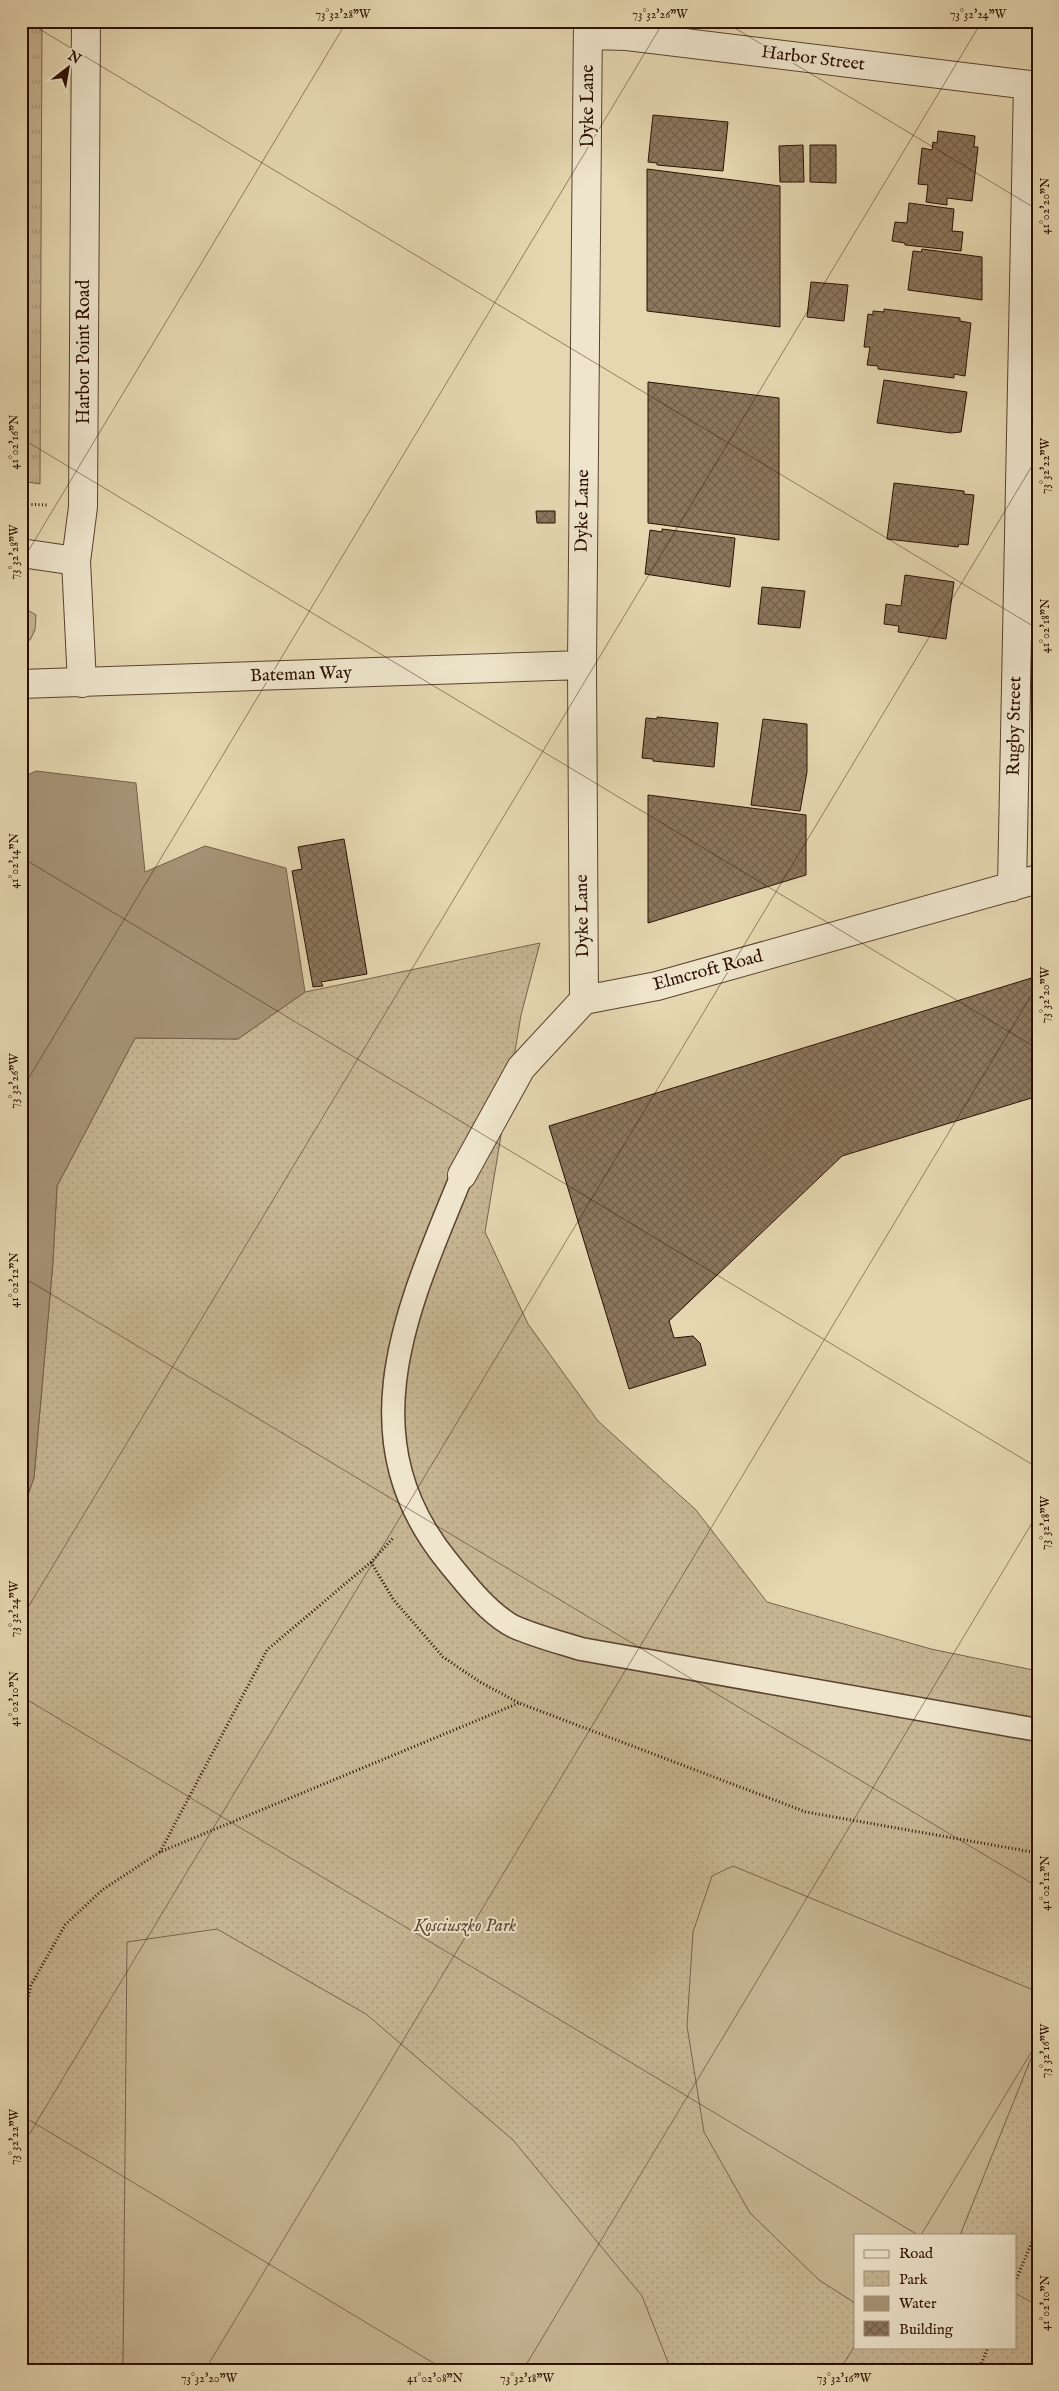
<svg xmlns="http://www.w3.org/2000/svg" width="1059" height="2391" font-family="'IM FELL English',serif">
	<defs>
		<pattern id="grass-tufts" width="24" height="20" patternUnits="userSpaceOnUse" patternTransform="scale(1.25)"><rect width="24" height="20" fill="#c6b593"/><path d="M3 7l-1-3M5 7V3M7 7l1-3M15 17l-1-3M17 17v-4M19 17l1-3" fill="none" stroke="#aa9b7d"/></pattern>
		<pattern id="park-dots" width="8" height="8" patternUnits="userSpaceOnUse" patternTransform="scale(1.25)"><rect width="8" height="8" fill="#c6b593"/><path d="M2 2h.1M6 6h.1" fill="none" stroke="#aa9b7d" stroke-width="1.8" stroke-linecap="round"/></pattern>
		<pattern id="building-cross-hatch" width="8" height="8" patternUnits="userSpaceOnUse" patternTransform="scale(1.25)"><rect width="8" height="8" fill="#8c775d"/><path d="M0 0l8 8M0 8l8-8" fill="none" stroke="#73604b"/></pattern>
	</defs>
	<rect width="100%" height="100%" fill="#e5d7b0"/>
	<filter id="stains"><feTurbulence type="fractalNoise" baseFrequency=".004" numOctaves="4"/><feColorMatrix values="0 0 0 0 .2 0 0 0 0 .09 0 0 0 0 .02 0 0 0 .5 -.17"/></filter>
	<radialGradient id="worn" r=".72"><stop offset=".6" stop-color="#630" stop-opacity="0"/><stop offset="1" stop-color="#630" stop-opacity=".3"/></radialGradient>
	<path fill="url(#grass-tufts)" stroke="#79624c" d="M21 21H42L40 484 21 481Z
		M21 606 36 615 35 630 30 640 21 643Z"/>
	<path fill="url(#park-dots)" stroke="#79624c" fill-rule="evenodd" d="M540 943 521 1015 485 1232 528 1324 598 1421 696 1510 767 1602 931 1649 1038 1671V2370H21V1514L34 1478 53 1262 57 1186 135 1038 238 1039 305 992ZM855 2235H1015V2347H855Z"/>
	<path fill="#c6b593" stroke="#79624c" d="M733 1866 1038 1992V2041L960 2235H855V2303L819 2280 750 2213 704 2132 687 2026 693 1932 712 1876Z
		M217 1929 366 2014 513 2140 642 2296 671 2370H123L127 1942Z"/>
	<path fill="#a69376" stroke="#755f48" d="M36 771 136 783 145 872 205 846 286 868 305 992 238 1039 135 1038 57 1186 53 1262 34 1478 21 1514V778Z"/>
	<path fill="url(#building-cross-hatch)" stroke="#2c1004" d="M653 115 728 122 723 171 657 165V163L648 162Z
		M938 131 975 136 974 147H978L972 201 947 198V205L926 202 928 185 918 184 922 148 932 150 933 142 937 143Z
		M803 145 804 182H780L779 146Z
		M810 145H836V183L810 182Z
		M647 169 780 186V327L647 311Z
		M909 203 954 209 952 231 963 232 961 251 905 245V243L892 241 895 222 907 223Z
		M922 249 982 257V300L908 290 913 251 921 252Z
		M811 282 848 285 844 321 807 317Z
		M884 309 960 318V321L971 323 965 376 954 374V378L878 369V366L867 365 870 347H864L868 314 873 315V311L884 312Z
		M884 380 967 392 961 432 951 433 877 423Z
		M648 382 779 398V540L648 523Z
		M894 483 964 491V494L974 495 968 545 959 544 958 547 887 539Z
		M536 511H555V523H537Z
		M662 529 735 538 730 587 645 574 650 530 662 532Z
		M905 575 954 582 946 639 898 632 899 626 884 624 886 604 901 606Z
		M762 587 805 591 800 628 758 624Z
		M657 717 718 723 714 767 653 761V759L642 758 646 718 657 719Z
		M763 719 807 724V772L800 811 751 805Z
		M648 795 806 815V875L648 923Z
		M344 839 367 974 321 982 323 986 313 987 292 871 302 869 298 847Z
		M1038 976V1096L842 1156 669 1321 674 1338 693 1336 700 1343 706 1365 629 1389 549 1126Z"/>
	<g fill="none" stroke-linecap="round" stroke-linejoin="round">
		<defs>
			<path id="service" d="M462 1175C409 1305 345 1436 448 1562 466 1584 485 1609 509 1624 524 1633 562 1643 581 1649L1038 1730"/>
			<path id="minor" d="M588 35 627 36 1038 86
				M21 553 76 561
				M82 683 76 561 83 507 86 21
				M21 684 582 665
				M1012 887 1028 85
				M584 1000 582 665 588 21
				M462 1175 521 1068 584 1000 657 986 1038 879"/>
		</defs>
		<use href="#service" stroke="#5a422f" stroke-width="25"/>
		<use href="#minor" stroke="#5a422f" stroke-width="30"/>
		<path stroke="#2c1004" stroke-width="3" stroke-dasharray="1 2.5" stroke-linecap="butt" d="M21 504 48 505
			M371 1562 393 1599 443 1657 480 1682 519 1703 806 1812 1038 1853
			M160 1852 267 1650 371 1562 394 1537
			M21 2027 31 1985 65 1925 102 1890 160 1852 519 1703
			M1015 2282 1038 2228
			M979 2370 988 2347"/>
		<use href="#service" stroke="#eee5cc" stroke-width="22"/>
		<use href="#minor" stroke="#eee5cc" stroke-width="28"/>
	</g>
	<path fill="none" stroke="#2c1004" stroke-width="1" stroke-opacity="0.45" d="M26 21 1038 629M723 21 1038 210M21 34 29 21M21 438 1038 1049M21 563 347 21M21 857 1038 1468M21 1091 664 21M21 1276 1038 1887M21 1619 982 21M21 1696 918 2235M21 2115 445 2370M21 2148 1038 456M921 2235 1038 2041M1015 2293 1038 2306M205 2370 1038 984M523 2370 1038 1513M840 2370 855 2345"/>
	<g text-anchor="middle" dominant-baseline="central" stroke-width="4" stroke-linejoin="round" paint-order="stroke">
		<g font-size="18" fill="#2c1004" stroke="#eee5cc">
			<text transform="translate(813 59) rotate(7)">Harbor Street</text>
			<text transform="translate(588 106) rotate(-90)">Dyke Lane</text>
			<text transform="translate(84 352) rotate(-90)">Harbor Point Road</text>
			<text transform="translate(583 511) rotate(-89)">Dyke Lane</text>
			<text transform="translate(301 675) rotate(-2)">Bateman Way</text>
			<text transform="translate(1015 726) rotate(-89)">Rugby Street</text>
			<text transform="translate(583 916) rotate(-91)">Dyke Lane</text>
			<text transform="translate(708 971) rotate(-15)">Elmcroft Road</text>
		</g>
		<g font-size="18" font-style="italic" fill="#624a36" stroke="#eee5cc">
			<text x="465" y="1926">Kosciuszko Park</text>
		</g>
	</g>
	<rect width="1059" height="2391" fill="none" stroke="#e5d7b0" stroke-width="55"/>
	<rect x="854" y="2234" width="162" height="115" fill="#eee5cc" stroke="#a0907c"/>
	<rect x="864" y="2250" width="25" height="8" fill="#eee5cc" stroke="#a0907c"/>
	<text x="899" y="2258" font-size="15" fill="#2c1004">Road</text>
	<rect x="864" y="2271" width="25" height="15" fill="url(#park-dots)" stroke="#a0907c"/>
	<text x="899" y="2284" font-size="15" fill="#2c1004">Park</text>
	<rect x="864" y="2296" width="25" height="15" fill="#a69376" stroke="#a0907c"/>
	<text x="899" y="2308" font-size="15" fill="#2c1004">Water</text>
	<rect x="864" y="2321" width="25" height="15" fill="url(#building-cross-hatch)" stroke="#a0907c"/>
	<text x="899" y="2334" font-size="15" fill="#2c1004">Building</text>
	<g transform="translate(68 68) rotate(31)" stroke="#eee5cc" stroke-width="4" paint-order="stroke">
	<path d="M0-4L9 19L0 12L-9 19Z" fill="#2c1004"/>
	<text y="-8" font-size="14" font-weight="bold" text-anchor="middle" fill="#2c1004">N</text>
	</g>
	<rect x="28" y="28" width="1004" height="2336" fill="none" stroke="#2c1004" stroke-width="2"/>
	<g font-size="12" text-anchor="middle" fill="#2c1004">
		<text x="343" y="18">73°32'28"W</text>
		<text x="660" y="18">73°32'26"W</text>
		<text x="978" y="18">73°32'24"W</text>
		<text transform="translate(1045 206) rotate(-90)" y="4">41°02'20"N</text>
		<text transform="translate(14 442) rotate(-90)" y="4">41°02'16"N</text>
		<text transform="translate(1045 466) rotate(-90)" y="4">73°32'22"W</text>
		<text transform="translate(14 552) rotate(-90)" y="4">73°32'28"W</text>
		<text transform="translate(1045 626) rotate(-90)" y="4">41°02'18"N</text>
		<text transform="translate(14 861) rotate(-90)" y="4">41°02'14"N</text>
		<text transform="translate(1045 995) rotate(-90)" y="4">73°32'20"W</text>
		<text transform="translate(14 1081) rotate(-90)" y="4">73°32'26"W</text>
		<text transform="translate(14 1280) rotate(-90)" y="4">41°02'12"N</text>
		<text transform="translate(1045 1523) rotate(-90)" y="4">73°32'18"W</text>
		<text transform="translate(14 1609) rotate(-90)" y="4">73°32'24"W</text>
		<text transform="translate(14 1699) rotate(-90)" y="4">41°02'10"N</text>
		<text transform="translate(1045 1883) rotate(-90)" y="4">41°02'12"N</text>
		<text transform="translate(1045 2051) rotate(-90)" y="4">73°32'16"W</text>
		<text transform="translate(14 2137) rotate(-90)" y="4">73°32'22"W</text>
		<text transform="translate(1045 2303) rotate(-90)" y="4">41°02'10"N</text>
		<text x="209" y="2382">73°32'20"W</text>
		<text x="435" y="2382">41°02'08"N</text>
		<text x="527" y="2382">73°32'18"W</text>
		<text x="844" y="2382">73°32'16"W</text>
	</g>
	<rect width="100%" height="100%" filter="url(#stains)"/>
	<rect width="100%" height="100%" fill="url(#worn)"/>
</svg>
